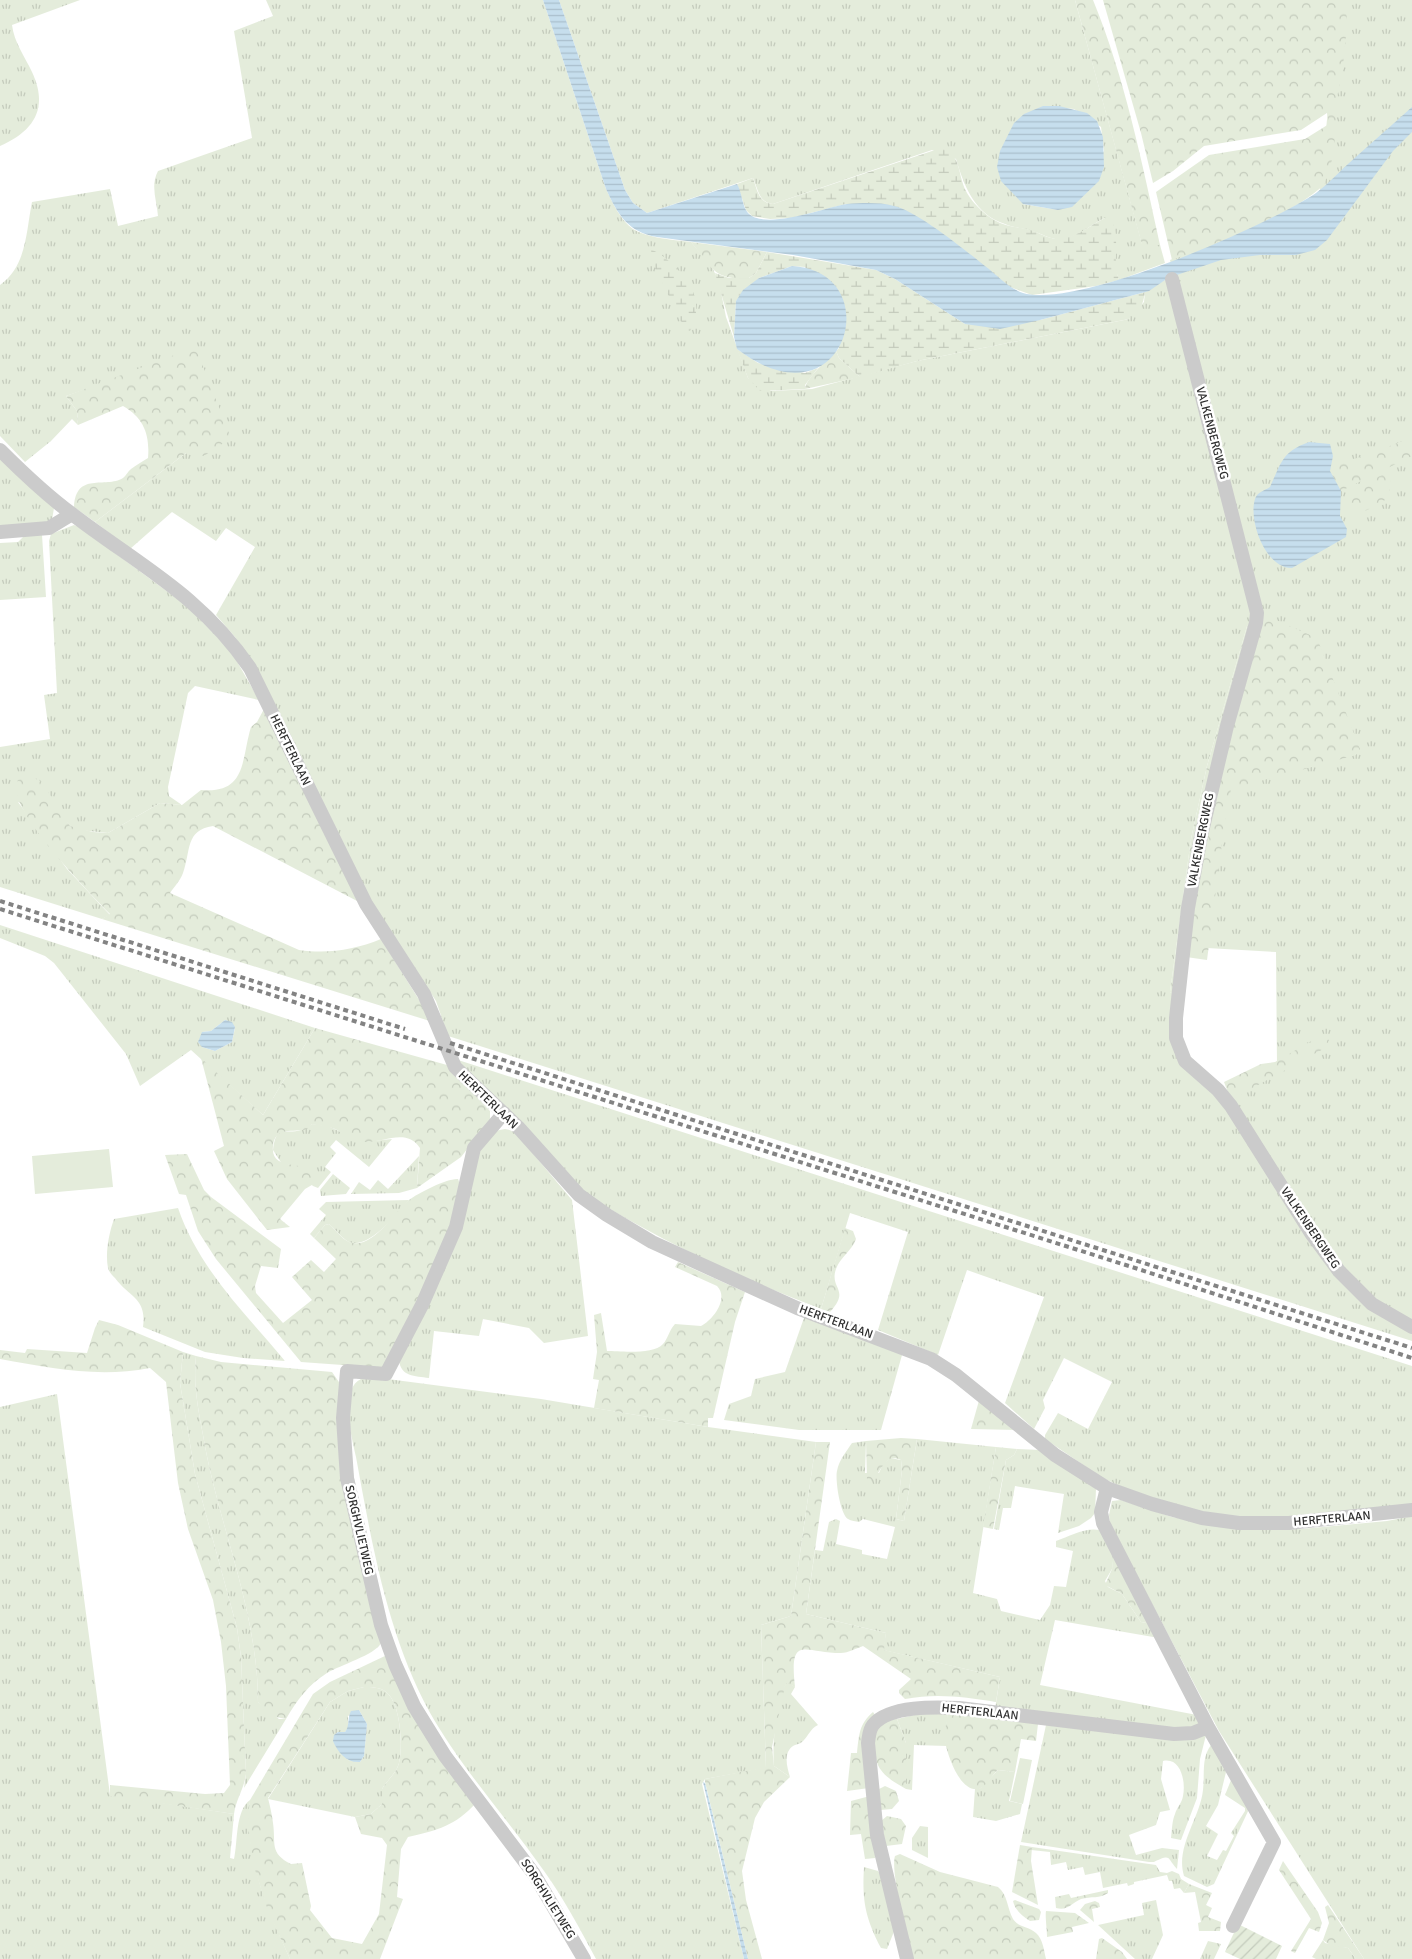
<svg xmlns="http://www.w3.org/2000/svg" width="1412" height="1959" font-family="Signika,sans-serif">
	<defs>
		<pattern id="grass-tufts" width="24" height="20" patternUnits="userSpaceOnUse" patternTransform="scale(1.25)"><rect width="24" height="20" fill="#e4ecdb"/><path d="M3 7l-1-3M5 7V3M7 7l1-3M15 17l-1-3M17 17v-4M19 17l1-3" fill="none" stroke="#c4cbbc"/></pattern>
		<pattern id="forest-crowns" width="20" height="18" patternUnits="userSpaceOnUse" patternTransform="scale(1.25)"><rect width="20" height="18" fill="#e4ecdb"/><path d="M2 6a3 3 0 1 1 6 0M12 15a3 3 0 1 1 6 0" fill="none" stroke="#c4cbbc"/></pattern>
		<pattern id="wetland-marsh" width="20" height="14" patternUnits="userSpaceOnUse" patternTransform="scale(1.25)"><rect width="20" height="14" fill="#e4ecdb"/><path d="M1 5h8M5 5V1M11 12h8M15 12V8" fill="none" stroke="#c4cbbc"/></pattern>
		<pattern id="garden-furrows" width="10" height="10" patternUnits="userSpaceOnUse" patternTransform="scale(1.25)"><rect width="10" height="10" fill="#e4ecdb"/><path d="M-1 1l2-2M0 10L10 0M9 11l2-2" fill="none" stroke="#c4cbbc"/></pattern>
		<pattern id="water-rules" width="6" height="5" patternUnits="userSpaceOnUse" patternTransform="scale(1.25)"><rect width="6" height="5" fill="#c6deed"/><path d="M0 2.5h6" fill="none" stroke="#aabfcc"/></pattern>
	</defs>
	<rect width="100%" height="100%" fill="#fff"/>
	<path fill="url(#grass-tufts)" fill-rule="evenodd" d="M0 0H80L12 25C14 42 25 57 32 72 49 108 34 131 0 146Z
		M266 0H543L606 189C612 202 621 221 633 229 646 238 676 240 691 242L712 267 719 282 726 317 748 378 771 391 812 389 917 361 1129 319 1144 302 1145 292 1168 278 1247 582 1252 628 1247 626 1207 766 1191 839 1170 992 1175 995 1173 1036 1223 1101 1334 1271 1412 1330V1341L448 1036 436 1001 372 902 264 683 235 637 216 615 255 547 226 528 216 541 172 512 130 549 95 522 186 453 197 351 66 396 77 411 78 425 72 419 51 441 25 462 0 436V285C27 266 26 231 32 202L110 189 118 226 158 216C157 201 150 186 158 171L252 138 234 31 273 16Z
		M559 0H1075L1142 244 1160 245 1165 263 1119 280 1115 268V254L1105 218C1091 224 1080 236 1064 239 1053 241 1045 235 1035 232 1025 228 1014 228 1005 224 975 215 964 186 956 159L932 150 773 204C759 203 758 189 753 178L647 213 633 203 625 190ZM1043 106 1074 109 1101 127 1104 151 1058 210 1023 204Z
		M1336 0H1412V1322L1392 1313 1342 1268 1231 1099 1277 1064 1276 952 1207 948 1228 785 1260 615 1170 260 1319 198 1338 12Z
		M0 457 54 508 52 520 44 524 0 526Z
		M74 525 81 528 187 606 231 651 259 700 195 686 188 693 168 787 169 796 182 805 160 803 108 833 79 830 70 826 63 817 18 802 67 869 110 915 102 919 0 887V747L50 739 44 695 57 693 49 541 51 534Z
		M42 535 46 597 0 600V543L18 542 24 536Z
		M0 925 315 1028 263 1115 191 1050 140 1086 126 1054 54 963 45 956 0 938ZM225 1020 235 1028 232 1042 215 1051 202 1047V1032L211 1031Z
		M455 1059 1412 1366V1506L1353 1515 1248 1517 1210 1514 1132 1492 1101 1477 1045 1439V1435L1058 1413 1088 1429 1112 1382 1064 1358 1043 1400 1045 1408 1034 1429 1005 1403 1044 1297 967 1270 938 1355 878 1330 908 1232 850 1213 821 1309C742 1279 667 1244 595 1200L581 1189Z
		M312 1124 328 1126 362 1142 392 1139 369 1167 336 1140 330 1147 336 1153 325 1167 331 1172 318 1188 313 1186 291 1165 282 1164 273 1150C276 1123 285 1135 301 1130 305 1129 309 1126 312 1124Z
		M505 1129 514 1131 572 1200 588 1336 544 1343 529 1328 483 1319 479 1336 434 1331 429 1378C415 1376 400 1377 399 1359L476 1154 495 1131Z
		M419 1156 417 1188 399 1193 351 1194 359 1182 370 1190 378 1180 388 1189Z
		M333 1174 350 1188 346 1194 321 1196 320 1190Z
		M409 1200C398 1213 366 1253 347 1241 340 1236 335 1229 329 1224L325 1225 314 1238 310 1234 326 1215 319 1209 326 1202Z
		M178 1208C199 1269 244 1312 285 1361L243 1358 205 1352 143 1327C147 1298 130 1298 115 1278 112 1275 109 1272 108 1268 105 1253 109 1233 114 1219Z
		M805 1315 902 1355 881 1430H799L724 1420 729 1404 751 1396 755 1379 785 1372Z
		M183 1352 196 1356C193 1384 198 1408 203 1435 218 1525 258 1610 258 1702L279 1719H286L244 1788 246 1774 241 1657 237 1628 195 1474 180 1383Z
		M380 1378 541 1399 708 1427 816 1442 791 1616 761 1625 766 1768 705 1779 702 1784 744 1959H596C580 1929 564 1899 544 1871 507 1818 461 1768 429 1711 387 1633 372 1544 356 1457 352 1439 339 1389 361 1379 366 1377 375 1378 380 1378Z
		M57 1394 110 1795 234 1814 230 1858 234 1859C238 1842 235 1811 250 1800 245 1860 266 1905 290 1959H0V1407Z
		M917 1439 996 1447 973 1593 997 1599 1001 1611 1040 1620 1050 1605 1054 1586 1066 1587 1073 1551 1056 1547V1541C1070 1536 1085 1527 1100 1530L1114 1553 1112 1569 1105 1581 1108 1587 1122 1594 1141 1622 1152 1624 1159 1638 1055 1620 1040 1685 1197 1715 1200 1723 1193 1730 995 1709 1000 1677 883 1650 886 1633 806 1614 815 1550 823 1551 829 1522 836 1519 840 1521 836 1544 862 1550V1554L887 1559 895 1527 863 1519 859 1522C856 1521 851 1521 848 1519 840 1514 835 1479 837 1471 839 1460 846 1452 852 1443L866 1441 865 1473H879L883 1464 890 1458 901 1460 902 1470 896 1519 904 1521Z
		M1017 1449 1041 1450 1096 1489 1095 1513 1091 1518 1079 1526 1058 1533 1064 1494 1015 1486 1011 1508H1003L999 1530 994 1529 1006 1460 1014 1455Z
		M1121 1500 1172 1517 1235 1529H1301L1387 1521 1412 1516V1959H1364L1219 1731 1110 1524 1109 1515 1112 1501Z
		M787 1682 795 1687 791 1694 818 1725C810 1729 809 1735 804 1740 801 1744 797 1744 793 1746 783 1753 787 1767 790 1777L774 1766C772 1747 776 1698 787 1682Z
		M364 1687C371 1687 380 1687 386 1692 401 1703 403 1747 399 1763 396 1774 387 1780 382 1789V1804L371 1814 355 1817 268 1799 330 1702 348 1691ZM359 1710 367 1724 364 1756 360 1762 348 1760 334 1736 338 1732H345L348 1728V1716Z
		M948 1711 945 1741 947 1746 914 1745 912 1790 906 1789V1743L897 1719 923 1713Z
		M1046 1725 1206 1735 1200 1759 1197 1798 1181 1840 1171 1838C1172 1830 1172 1821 1175 1814 1177 1807 1182 1803 1183 1796 1186 1782 1181 1757 1163 1761L1161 1779 1170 1810 1160 1812 1156 1825 1129 1835 1136 1855 1162 1848 1179 1850 1177 1869C1167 1859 1172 1853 1154 1862H1149L1021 1842Z
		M1211 1745 1227 1768 1218 1805 1206 1826 1218 1834 1207 1856 1217 1860 1223 1850 1226 1851 1234 1836 1231 1833 1245 1811V1808L1225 1795 1231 1780 1250 1807 1214 1884 1207 1887 1184 1876C1175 1847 1200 1818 1203 1790 1205 1775 1201 1758 1211 1745Z
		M998 1770 1015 1772 1009 1801 1022 1804 1020 1814 996 1821 973 1817 975 1789 981 1788Z
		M920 1826 928 1827V1858L912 1850V1838Z
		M1032 1847 1156 1865 1160 1872 1167 1873 1172 1871 1179 1874 1181 1879 1189 1884 1184 1893 1180 1888 1174 1889 1172 1881H1169L1167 1875 1134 1882V1884L1128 1886 1127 1883 1103 1888 1100 1872 1085 1875 1083 1867 1068 1870 1066 1862 1051 1865 1050 1852 1031 1850Z
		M864 1867 878 1871 885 1882 895 1929 887 1949 881 1948C865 1917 862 1901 864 1867Z
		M1156 1900 1163 1935 1152 1959H1135L1098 1925 1144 1915 1142 1903Z
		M1323 1940 1325 1943 1348 1948 1356 1959H1316L1312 1957Z
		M1208 1941 1221 1944 1214 1959H1200Z"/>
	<path fill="url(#forest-crowns)" fill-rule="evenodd" d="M1075 0H1093C1125 78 1142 163 1160 245H1142Z
		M1103 0H1346L1347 25 1343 66 1335 108 1337 122 1332 160 1324 185C1286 219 1219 242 1172 260L1156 192 1209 155 1305 139 1329 124 1327 113 1301 130 1204 146 1173 171 1153 183 1141 133Z
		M691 242 767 252 756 273 749 278C714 281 711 267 691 242Z
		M193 348 197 351 231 438 204 456 186 453 95 522 74 507C76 471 105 489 123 478 126 476 128 471 131 469 136 465 142 462 148 458 150 435 144 418 123 406L78 425 77 411 66 396Z
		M836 351 839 358 860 377 805 389C806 378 827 360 836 351Z
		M1412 437V456L1341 491 1331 476V464C1347 466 1355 457 1368 454 1383 449 1397 443 1412 437Z
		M1387 473 1391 480 1388 498 1376 506 1358 514 1347 507V494L1359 485Z
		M1262 614 1317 638 1360 749 1356 755 1231 789C1220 846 1215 903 1207 960L1186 957 1214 793Z
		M1247 626 1252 628 1225 724 1175 995 1170 992 1191 839 1207 766Z
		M264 709 359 902 213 826C185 830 191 851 183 873 180 881 174 887 170 893L299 950C328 954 354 950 381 939L433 1022 102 919 110 914C91 894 1 804 18 780L31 777 41 781 70 826 93 832 108 833 160 803 182 805 201 790C247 794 241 760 251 727L257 722Z
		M315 1028 447 1065 490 1111V1120L461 1157 417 1188 420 1148C407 1128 385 1142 366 1142 342 1142 351 1137 335 1129 328 1126 320 1126 312 1124L307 1129C293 1133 275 1126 273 1146 270 1173 306 1159 318 1175L317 1182 305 1189 280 1219 290 1227 267 1230 227 1179 214 1151 224 1146 201 1058 263 1115Z
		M1320 1036 1329 1040 1327 1047 1231 1100 1224 1082 1261 1064 1275 1062Z
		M187 1154 204 1190 211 1197 281 1249 278 1268 261 1266 255 1286 256 1293 283 1323 312 1300 292 1277 311 1260 324 1272 336 1259 314 1238 325 1225 329 1224C335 1229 342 1239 349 1242 372 1251 394 1212 409 1200 418 1193 448 1178 458 1179 471 1204 399 1339 384 1368L301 1362 216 1259 198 1231 186 1195 179 1194 165 1155Z
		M845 1228 853 1231 856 1239C852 1251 840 1257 836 1269 829 1289 851 1289 830 1312L821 1309Z
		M678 1262 745 1292 735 1322 713 1418H708V1427L594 1408 599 1380 593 1379 597 1352 594 1315 601 1313 607 1351C620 1351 653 1355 663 1344 668 1339 669 1330 675 1324L701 1326C714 1319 729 1298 717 1286L675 1267Z
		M99 1320 118 1325 183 1352 180 1383 195 1474 237 1628 241 1657 246 1774C244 1789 236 1799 234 1814L110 1796V1785L205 1794 224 1793 230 1785 226 1686 221 1642 213 1600 188 1529 178 1483 166 1382 150 1368C97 1378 52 1368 0 1359V1350L25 1353 27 1349 87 1353 95 1328Z
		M196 1356 221 1362 332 1372 341 1385 340 1393 381 1643C375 1655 340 1665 327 1673 308 1685 297 1700 286 1719L271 1716 258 1702C258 1610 218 1525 203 1435 198 1408 193 1384 196 1356Z
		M980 1397 1018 1430 971 1429Z
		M901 1438 917 1439 904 1521 896 1519 902 1470 901 1460C884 1452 881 1474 871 1482L867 1480 866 1441Z
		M816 1442H830L806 1614 886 1633 884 1650 1000 1677 996 1702C965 1697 937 1693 905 1699L899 1693V1690L911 1679 863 1646C857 1648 848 1653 841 1653 804 1653 789 1633 795 1687L787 1683 785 1686 772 1747 774 1766 790 1777 764 1802 755 1818 742 1871 746 1900 762 1959H748L705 1782V1779L766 1767 761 1625 791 1616Z
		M996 1447 1017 1449 1014 1455 1006 1460 993 1529 983 1527Z
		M1113 1556 1152 1624 1141 1622 1122 1594 1105 1585 1112 1569Z
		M387 1655 476 1803C455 1826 438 1830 408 1837L401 1849 397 1897 403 1899 380 1959H290L268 1911 252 1860 248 1822 250 1800 313 1694 330 1682ZM364 1687C371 1687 380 1687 386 1692 401 1703 403 1747 399 1763 396 1774 387 1780 382 1789V1804L371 1814 355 1817 361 1834 382 1838 387 1845 379 1914 362 1944 332 1938 310 1910 311 1906 302 1863 291 1864C269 1853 276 1843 273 1823 272 1815 270 1806 268 1798L330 1702 348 1691Z
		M948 1711 1038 1724 1036 1741 1021 1739 1015 1772 998 1770C992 1775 986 1787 979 1789 960 1793 948 1756 945 1742 944 1733 947 1720 948 1711Z
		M873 1712 875 1715 869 1788 847 1791 851 1753H857C859 1735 859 1724 873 1712Z
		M897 1719 906 1743V1789C875 1772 873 1763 875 1728L885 1720Z
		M885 1786 896 1791 899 1801 892 1809 880 1810 879 1789Z
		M870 1796 877 1854 875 1858 865 1859 861 1834 850 1835 851 1801Z
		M887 1816 901 1819 906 1826 902 1844 886 1846 881 1821Z
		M1020 1845 1032 1847 1031 1861 1038 1905 1012 1892Z
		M900 1854 940 1872 998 1887C1008 1895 1007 1908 1013 1919 1019 1928 1029 1926 1036 1933 1043 1939 1044 1951 1046 1959H911C908 1939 890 1872 895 1856Z
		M1283 1861 1318 1912 1322 1923 1319 1932 1309 1928 1295 1953 1291 1951 1311 1919 1279 1870Z
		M1189 1884 1212 1893 1206 1905 1212 1908 1208 1917 1221 1922 1220 1931H1199L1198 1923 1201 1922 1195 1892 1184 1893Z
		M1108 1890V1893C1100 1899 1091 1896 1081 1899 1071 1903 1069 1911 1056 1908L1055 1897 1069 1894 1071 1898Z
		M1015 1900 1039 1909 1041 1912 1039 1920 1030 1921C1022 1916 1015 1910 1013 1901Z
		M1095 1901 1099 1903 1100 1907 1092 1909 1094 1922 1080 1910 1085 1904Z
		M1328 1905 1364 1959H1356L1348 1948 1331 1946 1323 1940 1329 1923 1325 1907Z
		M1046 1911 1075 1913 1089 1923 1072 1927 1073 1932 1047 1937C1047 1930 1045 1916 1046 1911Z
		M1102 1938 1122 1952 1127 1959H1096L1099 1939Z"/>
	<path fill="url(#wetland-marsh)" d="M941 148C962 155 957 173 966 191 973 205 991 221 1006 225 1016 228 1026 228 1036 232 1045 236 1054 241 1065 238 1080 235 1092 224 1105 218L1113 223C1120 242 1112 261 1119 280L1096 286 1032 295 1010 287 925 222 846 204 791 218 770 219 752 216 746 210 737 184 753 178C757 190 759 203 773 204Z
		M645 248C656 250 663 256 671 263 694 284 705 305 688 335Z
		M767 252 876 270 895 279 965 324 1040 320 1145 292C1143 305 1140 312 1129 319L917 361 860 377 839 358 836 351 839 348 805 267 792 266 759 278 736 301 734 337 715 273 729 278H749L756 273Z
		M737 349 758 363 805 373 818 368 805 385V389L760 391 748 378Z"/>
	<path fill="url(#garden-furrows)" d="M1238 1924 1282 1946 1276 1959H1240L1225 1952Z"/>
	<path fill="#e4ecdb" d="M109 1149 113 1187 35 1194 32 1156Z
		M1020 1758 1032 1760 1023 1804 1010 1801Z"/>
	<path fill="url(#water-rules)" d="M543 0H559L625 190 633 203 647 213 737 184C742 192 742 206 748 213 765 231 826 207 847 204 862 203 879 202 894 206 917 211 965 250 985 266 997 275 1008 288 1023 293 1078 309 1267 226 1316 193 1327 185 1337 174 1348 164 1369 145 1391 126 1412 107V132L1393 151 1327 240 1315 250 1296 255H1260L1221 260 1168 278 1149 291 1040 320 1000 329 965 324 895 279 876 270 793 255 657 237C628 232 618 215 606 189Z
		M1043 106H1059L1087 113 1097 121 1103 137 1104 167 1099 181 1072 207 1058 210 1023 204 1001 181 997 167 1000 151 1014 123 1024 114Z
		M792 266C890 271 846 432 737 349L734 337 736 301 743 290 759 278Z
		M1309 442 1330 444 1333 456 1330 471 1341 491 1340 516 1347 529 1346 537 1292 568C1266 569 1248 521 1255 499 1257 492 1264 491 1270 487 1281 464 1281 452 1309 442Z
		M225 1020 232 1022 235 1027 232 1042 215 1051 202 1047 198 1042 202 1032 211 1031Z
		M359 1710 367 1724 364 1756 360 1762C347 1763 338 1753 333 1741L334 1735 338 1732H345C350 1726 347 1718 351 1711Z
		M703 1782 705 1783 748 1959H744Z"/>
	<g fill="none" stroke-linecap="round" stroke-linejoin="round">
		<path stroke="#cbcbcb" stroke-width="14" d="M1172 279 1257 613 1256 623 1227 726 1201 836 1188 908 1176 1018V1038L1185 1061 1218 1090 1231 1106 1311 1233 1339 1271 1372 1304 1412 1327
			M0 450C23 473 46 495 72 514 140 566 200 595 250 668L366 904 424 994 455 1067 518 1127 579 1195 607 1215 652 1242 797 1308 931 1359 956 1375 1055 1455 1107 1488 1152 1504 1202 1518 1239 1523H1289L1412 1510
			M0 532 49 528 72 514
			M504 1113 474 1148 456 1227 422 1305 386 1374 347 1371 343 1418 347 1478 381 1625 395 1664 414 1706 445 1756 534 1874 584 1959
			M1107 1488 1101 1512 1103 1523 1208 1727 1274 1842 1233 1926
			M907 1959 877 1835 868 1743C869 1736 869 1730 873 1725 889 1705 937 1707 959 1708L1174 1734 1193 1733 1208 1727"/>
		<path stroke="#838383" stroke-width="4" stroke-dasharray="5 4" stroke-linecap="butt" d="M0 901 405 1029
			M0 909 1132 1267 1412 1358
			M450 1043 1412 1348"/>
	</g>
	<g text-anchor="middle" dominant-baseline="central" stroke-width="5" stroke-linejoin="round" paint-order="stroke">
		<g font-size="12" fill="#2e2e2e" stroke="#fff">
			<text transform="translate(1212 433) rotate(75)">VALKENBERGWEG</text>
			<text transform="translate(290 750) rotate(64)">HERFTERLAAN</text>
			<text transform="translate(1201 840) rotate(-79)">VALKENBERGWEG</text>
			<text transform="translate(488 1100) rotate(44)">HERFTERLAAN</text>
			<text transform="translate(1310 1228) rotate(56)">VALKENBERGWEG</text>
			<text transform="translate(836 1322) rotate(20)">HERFTERLAAN</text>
			<text transform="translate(1332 1519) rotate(-5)">HERFTERLAAN</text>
			<text transform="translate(359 1530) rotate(77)">SORGHVLIETWEG</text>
			<text transform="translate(980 1712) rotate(6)">HERFTERLAAN</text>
			<text transform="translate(548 1899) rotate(58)">SORGHVLIETWEG</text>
		</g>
	</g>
</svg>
